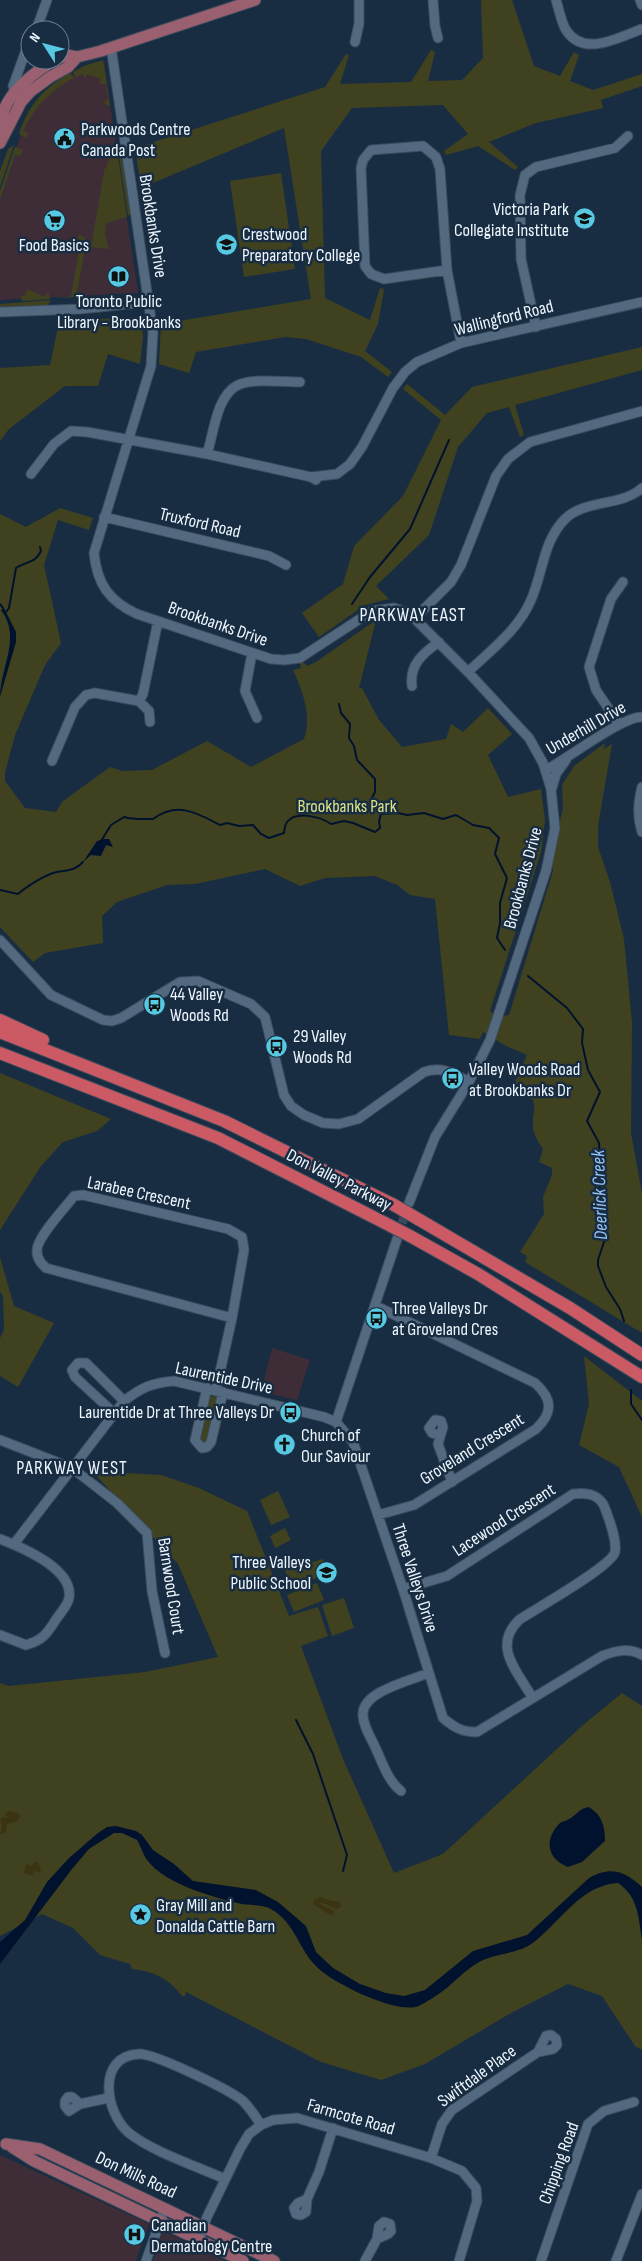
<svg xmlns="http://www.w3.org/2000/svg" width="642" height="2261" font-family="'Sofia Sans Condensed',sans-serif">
	<rect width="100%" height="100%" fill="#182d42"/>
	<path fill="#3e2d37" d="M104 63 138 293 0 300V195L29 112 63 78Z
		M272 1348 310 1360 297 1400 261 1392Z
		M0 2155 149 2224 136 2261H0Z"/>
	<path fill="#3b2e3b" d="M163 2231 225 2261H153Z"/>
	<path fill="#40421f" d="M481 0H512L534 66 560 76 574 52 579 55 570 81 593 90 642 74V86L601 100 603 108 536 123 489 142 518 167 515 170 478 146 446 155 444 151 468 134 443 105 352 108 321 151 325 298 370 320 380 288 384 289 378 324 365 351 392 372 388 377 361 357 306 339 285 337 196 352 189 373 159 364 161 324 311 299 284 128 141 188 135 148 325 87 346 54 349 55 340 84 411 82 431 50 435 52 428 81 462 80 483 58Z
		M103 60 110 105 108 106 103 102 108 100 106 84H100L101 79 87 74 85 79 83 74 76 77 73 72 84 66Z
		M70 73 74 78C51 90 34 107 23 131L28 133 27 138 19 134C29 104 43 89 70 73Z
		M14 145 0 187V171L8 149Z
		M15 147 23 150 20 156 15 155 0 200V191Z
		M118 156 127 217 106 223 105 235 109 249 91 247 104 171 110 158Z
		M119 156 122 157 131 213 128 216Z
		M281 173 295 269 244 277 230 181Z
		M79 235 85 238 86 243 76 297 59 298 71 296 80 246 75 245Z
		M27 289 45 297 48 291 50 299 22 301 21 296H25Z
		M51 300 47 306 0 307V304Z
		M131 317 138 320 142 326 143 336 140 364 108 354 98 386H65L9 429 0 441V368L50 365 59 322Z
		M642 347V370L515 405 524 435 520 437 509 407 487 413 458 447 429 535 376 586 389 599 365 605 319 637 302 613 343 584 354 546 403 496 441 420 403 389 407 384 445 415 472 387Z
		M60 508 93 518 89 530 58 520 44 565 61 643 45 665 15 735 5 773V781L25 808 56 812 62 802 110 767 122 771 152 770 207 741 251 767 304 739C312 716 303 692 293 670L301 668 299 658 307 666 316 662 376 620 359 688H362L379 720 402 747 446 739 451 724 463 732 488 708 512 734 488 755 508 797 541 789 545 820 541 852 490 1011 497 1017 509 1015 553 871 551 860 563 808 562 785 574 766 605 743 604 749 612 744 598 826V847L610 882 624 939 632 1022 631 1133 642 1193V1333L525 1262 527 1256 520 1252 544 1214 543 1197 552 1175V1168L539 1162 543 1149C538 1141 532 1133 533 1122 533 1114 536 1107 533 1100L512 1090 527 1055 506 1046 483 1032 480 1039 449 1035 435 899 410 895 397 885 375 876 325 878 300 886 265 869 195 884 167 885 117 902 102 916 103 943 45 953 33 962 0 927V514L26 527Z
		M0 1073 111 1119 97 1131 63 1142 41 1166 0 1230Z
		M0 1257 14 1306 54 1323 18 1387 0 1376V1338L4 1330 3 1296 0 1291Z
		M584 1356 642 1401V1517L619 1467 579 1445 589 1404Z
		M214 1396 218 1400 205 1444 198 1441 209 1397Z
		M89 1468 126 1473 161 1475 199 1488 247 1511 289 1616 318 1607 328 1636 301 1646 343 1759 394 1873 443 1854 583 1725 622 1693 642 1706V2050L635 2046 602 1996 568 1984 511 2013 425 2064 381 2080 321 2062 186 1992 185 1996H182C168 1978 155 1972 132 1969L130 1964 100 1955 73 1928 42 1914 0 1936V1683L9 1686 145 1672 218 1657 178 1564Z
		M278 1491 290 1517 271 1525 260 1500Z
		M285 1528 291 1540 275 1548 270 1536Z
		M323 1559 328 1575 290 1586 285 1570Z
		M317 1583 324 1600 294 1612 287 1595Z
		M344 1598 354 1628 332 1636 322 1605Z"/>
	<path fill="#3b3312" d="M9 1811 19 1813 20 1818 16 1822 7 1824 6 1833 0 1834 2 1827 0 1820 3 1817 11 1818 4 1815Z
		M37 1861 41 1869 40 1873 34 1870 33 1876 24 1873 26 1864 32 1866 33 1863Z
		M321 1897 327 1900 340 1902 341 1907 337 1909 320 1902V1904L334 1911V1914L330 1915 313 1904 314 1900Z"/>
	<path fill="#00122e" d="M4 608 16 632V642L0 697C0 667 22 638 1 610Z
		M104 839H109L113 847 106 845 101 856 91 855 83 862 97 841Z
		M589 1807C602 1815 605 1826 605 1841L582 1862 568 1867C547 1859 544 1840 559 1824 562 1821 566 1821 569 1819 577 1815 579 1808 589 1807Z
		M116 1826 136 1831 142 1835 153 1850 174 1864 193 1881 256 1890 278 1902 306 1926 316 1952 333 1968 360 1984 386 1993 404 1996 425 1990 473 1951 527 1935 589 1878C611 1866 624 1871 642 1887V1940C638 1916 639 1898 618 1883 581 1885 561 1921 534 1942 519 1954 497 1953 481 1961 468 1968 458 1978 448 1987 442 1992 423 2005 416 2007 400 2010 375 2000 361 1994 345 1986 324 1976 313 1963 297 1944 293 1920 269 1908 261 1904 251 1906 242 1904 213 1897 166 1885 147 1860 143 1855 141 1846 137 1840L122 1833H114L89 1849 72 1869 0 1964V1942L25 1920 47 1882 69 1858 98 1833 107 1827Z"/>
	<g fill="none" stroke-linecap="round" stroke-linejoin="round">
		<path stroke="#00122e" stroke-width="2" d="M0 604 3 608
			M352 604 370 577 410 529 449 440
			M6 612 9 608 16 568C26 561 35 564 41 551L40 547
			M339 704 341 713 350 724 349 738 354 746 357 760 375 779V792L371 800 377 808 383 809 386 814
			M101 841 111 825 124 817C134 820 142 819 153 819 178 801 197 813 220 825L227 823 239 826 253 825 261 834 269 838 284 833C285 829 284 826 287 822 296 810 321 817 331 824L344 821 353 823 375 832 380 828 379 821 381 814 398 813 407 815 424 813 443 819 456 815 473 825 489 828 499 838 495 854 507 878 500 903V923L497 938 505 950
			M0 890 18 894C26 887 46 874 57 872 67 870 75 871 83 862
			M528 976 567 1008 583 1029 582 1043 588 1070 600 1092 587 1121 599 1143 601 1171 599 1202 605 1239 598 1260V1266L606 1287 620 1309 624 1321
			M631 1390V1404L642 1420
			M296 1720 313 1754 347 1855 343 1871"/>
		<path stroke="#384b5e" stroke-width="9" stroke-dasharray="9 4.5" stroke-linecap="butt" d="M398 1236 407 1208"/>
		<defs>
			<path id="minor" d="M433 0 435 26 438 38
				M556 0C559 9 561 22 566 30 584 58 619 37 642 29
				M640 0 642 5
				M36 30 47 0
				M355 42 359 24V0
				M111 47 153 333 151 366 94 553C97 584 109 601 137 614L271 659 284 660 300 658 372 611 394 608 409 613 468 672 529 738 543 763 551 789 555 828 546 871 490 1040 469 1082 435 1137 409 1203
				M15 92 13 86 30 39
				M447 270 384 279 371 274 365 266 361 168 363 160 371 150 423 146 436 157 440 169 447 270 461 343
				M0 312 80 309 148 302
				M536 327 521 259 520 195 525 175 536 167 615 148 628 136
				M207 454C214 433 216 396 238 385 252 378 284 382 300 382
				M31 474 54 444 71 431 87 432 207 454 311 477 316 480
				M311 477 337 474 350 464 362 447 393 388 405 372 417 362 461 343 642 302
				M104 517 269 556 286 565
				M416 617 451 582 461 565 496 476 508 459 530 442 642 411
				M252 653 245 691 257 718
				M468 672C491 650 519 629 531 600 543 573 543 541 565 519 585 499 621 507 642 488
				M412 686C409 665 423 653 439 642
				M139 701 143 694 158 621
				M619 724 596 690 589 667 611 599 623 582
				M52 761 75 707 86 695 95 693 139 701 149 711 150 722
				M546 770C567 759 623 716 642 717
				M642 787C638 803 637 816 642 832
				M552 788 556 774 566 760
				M0 940 51 995 103 1020 112 1021 121 1018 180 982 198 981 251 1004 265 1017 284 1095 291 1106 304 1115 323 1123 339 1124 358 1119 424 1072C442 1066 453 1073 469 1082
				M376 1306 535 1383C553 1399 553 1413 536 1429L414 1505 378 1515
				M207 1388 195 1440 202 1448 207 1447 211 1442 223 1392
				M216 1390 232 1318 244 1250 242 1237 228 1229 83 1195 74 1196C65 1208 36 1238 37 1251 37 1259 41 1263 46 1268L232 1318
				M114 1413 75 1377 72 1370 78 1363H86L124 1401
				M336 1422 397 1239
				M439 1435 432 1433 429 1428 435 1420 441 1421 443 1427 438 1444 452 1482
				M0 1440 72 1468 117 1503 147 1533 152 1591 165 1653
				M0 1539C21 1547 74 1569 69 1598 68 1605 61 1612 57 1618 47 1633 44 1640 26 1645L0 1635
				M14 1544 124 1401C142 1387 152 1383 174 1381L324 1417 336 1422 353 1442 403 1589 443 1718C455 1728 462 1732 477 1732L602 1656C615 1651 629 1647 642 1655
				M403 1589 447 1576 573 1494C588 1492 601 1494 606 1511 610 1522 617 1540 615 1552 611 1567 535 1609 519 1620 492 1646 517 1671 532 1697
				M401 1791C388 1781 383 1764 376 1749 372 1739 362 1725 363 1713 364 1691 410 1681 428 1673
				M80 2104 69 2111 65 2106V2101L68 2097H72L80 2104 108 2098
				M431 2158 442 2124 452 2110 538 2052 553 2049 557 2045 556 2039 551 2035 546 2036 538 2052
				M225 2179C196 2166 153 2152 129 2133 105 2113 96 2056 139 2054 154 2053 230 2090 243 2101 250 2108 256 2117 261 2125
				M307 2199 306 2212 301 2215 296 2214 294 2208 298 2203 307 2199 319 2172 333 2128
				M384 2222 390 2224 391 2231 388 2234 377 2239 379 2226Z
				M199 2240 207 2217 240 2149 249 2134 261 2125 273 2120 297 2118 431 2158 462 2171 476 2188 477 2201 459 2261
				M146 2261 165 2208
				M365 2261 377 2239
				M541 2261 588 2124 604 2111 634 2102
				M616 2261 642 2194"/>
			<path id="major" d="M60 58 67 55 77 57 101 51 255 0
				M3 135C2 130 1 124 2 119 4 95 36 70 56 60
				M0 143 21 102 31 91 50 77 68 67 77 57
				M6 2144 40 2149 274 2261
				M12 2147 34 2161 243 2261"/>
			<path id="highway" d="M0 1020 43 1040
				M0 1032 224 1121 394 1205
				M0 1053 218 1138 385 1223
				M418 1219 570 1308 642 1355
				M410 1236 478 1274 642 1377"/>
		</defs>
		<use href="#minor" stroke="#3b4b5b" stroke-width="11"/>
		<use href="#major" stroke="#3b4b5b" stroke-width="13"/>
		<use href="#highway" stroke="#3b4b5b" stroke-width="14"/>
		<use href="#minor" stroke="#526980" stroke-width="9"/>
		<use href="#major" stroke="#9b6070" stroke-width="11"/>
		<use href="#highway" stroke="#cc5a65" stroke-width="12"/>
		<defs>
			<path id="highway-bridge" d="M394 1205 418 1219
				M385 1223 410 1236"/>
		</defs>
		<use href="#highway-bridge" stroke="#3b4b5b" stroke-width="14" stroke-linecap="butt"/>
		<use href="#highway-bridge" stroke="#cc5a65" stroke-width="12"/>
	</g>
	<defs>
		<symbol id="civic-disc" viewBox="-11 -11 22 22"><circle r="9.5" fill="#58c9e3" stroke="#182d42"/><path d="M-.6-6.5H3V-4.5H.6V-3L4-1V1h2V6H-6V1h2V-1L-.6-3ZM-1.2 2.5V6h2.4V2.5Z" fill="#111"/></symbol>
		<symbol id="school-disc" viewBox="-11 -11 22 22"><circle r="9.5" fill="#58c9e3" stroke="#182d42"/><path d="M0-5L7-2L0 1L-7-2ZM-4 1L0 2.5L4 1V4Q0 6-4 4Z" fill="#111"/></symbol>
		<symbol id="supermarket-disc" viewBox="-11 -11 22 22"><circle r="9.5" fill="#58c9e3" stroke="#182d42"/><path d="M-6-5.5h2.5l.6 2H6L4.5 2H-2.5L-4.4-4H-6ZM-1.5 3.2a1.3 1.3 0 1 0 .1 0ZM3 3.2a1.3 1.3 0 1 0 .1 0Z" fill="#111"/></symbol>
		<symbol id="library-disc" viewBox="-11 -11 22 22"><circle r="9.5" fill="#58c9e3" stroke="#182d42"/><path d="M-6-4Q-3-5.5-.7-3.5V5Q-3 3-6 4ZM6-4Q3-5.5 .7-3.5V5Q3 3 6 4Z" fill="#111"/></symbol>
		<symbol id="bus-disc" viewBox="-11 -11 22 22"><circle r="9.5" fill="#58c9e3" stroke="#182d42"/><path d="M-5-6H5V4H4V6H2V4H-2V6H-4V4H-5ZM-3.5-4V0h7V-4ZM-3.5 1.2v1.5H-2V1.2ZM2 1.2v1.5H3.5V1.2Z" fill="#111"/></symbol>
		<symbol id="church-disc" viewBox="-11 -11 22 22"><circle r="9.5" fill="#58c9e3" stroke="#182d42"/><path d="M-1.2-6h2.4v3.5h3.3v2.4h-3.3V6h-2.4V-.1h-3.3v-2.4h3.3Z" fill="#111"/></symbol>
		<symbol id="sight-disc" viewBox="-11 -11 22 22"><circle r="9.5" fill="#58c9e3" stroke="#182d42"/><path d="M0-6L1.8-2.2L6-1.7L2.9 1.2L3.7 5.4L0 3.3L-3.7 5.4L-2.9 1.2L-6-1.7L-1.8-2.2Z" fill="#111"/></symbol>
		<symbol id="hospital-disc" viewBox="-11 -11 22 22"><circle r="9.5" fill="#58c9e3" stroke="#182d42"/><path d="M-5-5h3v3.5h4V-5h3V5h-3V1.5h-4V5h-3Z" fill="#111"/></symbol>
	</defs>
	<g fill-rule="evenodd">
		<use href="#civic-disc" x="52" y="126" width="25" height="25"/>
		<use href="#school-disc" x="572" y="206" width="25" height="25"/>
		<use href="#supermarket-disc" x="42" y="208" width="25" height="25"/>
		<use href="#school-disc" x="214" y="232" width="25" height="25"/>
		<use href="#library-disc" x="106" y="264" width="25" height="25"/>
		<use href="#bus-disc" x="142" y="992" width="25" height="25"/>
		<use href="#bus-disc" x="264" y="1034" width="25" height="25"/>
		<use href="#bus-disc" x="440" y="1066" width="25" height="25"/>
		<use href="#bus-disc" x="364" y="1306" width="25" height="25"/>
		<use href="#bus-disc" x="278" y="1400" width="25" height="25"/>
		<use href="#church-disc" x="272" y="1432" width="25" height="25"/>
		<use href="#school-disc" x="314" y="1560" width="25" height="25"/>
		<use href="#sight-disc" x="128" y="1902" width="25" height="25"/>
		<use href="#hospital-disc" x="122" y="2222" width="25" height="25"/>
	</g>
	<g text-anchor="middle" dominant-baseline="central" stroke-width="5" stroke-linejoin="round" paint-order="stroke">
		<g font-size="18" fill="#eef6fe" stroke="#182d42" text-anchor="start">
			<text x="81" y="129">Parkwoods Centre<tspan x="81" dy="21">Canada Post</tspan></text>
			<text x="569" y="209" text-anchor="end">Victoria Park<tspan x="569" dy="21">Collegiate Institute</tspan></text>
			<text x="242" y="234">Crestwood<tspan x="242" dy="21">Preparatory College</tspan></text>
			<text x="54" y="245" text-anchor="middle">Food Basics</text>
			<text x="119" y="301" text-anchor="middle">Toronto Public<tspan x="119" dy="21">Library - Brookbanks</tspan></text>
			<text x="170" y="994">44 Valley<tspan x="170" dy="21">Woods Rd</tspan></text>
			<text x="293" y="1036">29 Valley<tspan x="293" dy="21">Woods Rd</tspan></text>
			<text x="469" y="1069">Valley Woods Road<tspan x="469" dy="21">at Brookbanks Dr</tspan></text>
			<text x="392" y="1308">Three Valleys Dr<tspan x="392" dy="21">at Groveland Cres</tspan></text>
			<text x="274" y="1412" text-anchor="end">Laurentide Dr at Three Valleys Dr</text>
			<text x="301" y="1435">Church of<tspan x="301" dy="21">Our Saviour</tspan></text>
			<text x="311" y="1562" text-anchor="end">Three Valleys<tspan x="311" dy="21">Public School</tspan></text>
			<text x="156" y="1905">Gray Mill and<tspan x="156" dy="21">Donalda Cattle Barn</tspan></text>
			<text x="151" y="2225">Canadian<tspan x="151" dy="21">Dermatology Centre</tspan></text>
		</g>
		<g font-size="18" fill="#eef6fe" stroke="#182d42">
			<text transform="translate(153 226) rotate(81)">Brookbanks Drive</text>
			<text transform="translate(504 318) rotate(-14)">Wallingford Road</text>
			<text transform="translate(200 523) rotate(13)">Truxford Road</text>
			<text transform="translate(218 624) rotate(19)">Brookbanks Drive</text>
			<text transform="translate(586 728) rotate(-30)">Underhill Drive</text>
			<text transform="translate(523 878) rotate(-75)">Brookbanks Drive</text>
			<text transform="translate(339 1180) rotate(27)">Don Valley Parkway</text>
			<text transform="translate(139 1193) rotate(12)">Larabee Crescent</text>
			<text transform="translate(224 1378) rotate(12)">Laurentide Drive</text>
			<text transform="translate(472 1449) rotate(-32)">Groveland Crescent</text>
			<text transform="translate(504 1520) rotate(-33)">Lacewood Crescent</text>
			<text transform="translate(415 1578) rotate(72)">Three Valleys Drive</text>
			<text transform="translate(171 1586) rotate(81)">Barnwood Court</text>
			<text transform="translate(477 2076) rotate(-36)">Swiftdale Place</text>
			<text transform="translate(351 2117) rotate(16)">Farmcote Road</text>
			<text transform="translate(559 2163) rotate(-70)">Chipping Road</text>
			<text transform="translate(136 2175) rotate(25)">Don Mills Road</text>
		</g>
		<g font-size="18" fill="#dbe189" stroke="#182d42">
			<text x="347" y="806">Brookbanks Park</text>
		</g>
		<g font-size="19" letter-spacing="1" fill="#eef6fe" stroke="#182d42">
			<text x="413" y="615">PARKWAY EAST</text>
			<text x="72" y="1468">PARKWAY WEST</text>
		</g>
		<g font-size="19" font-style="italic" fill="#94c3f7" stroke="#182d42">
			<text transform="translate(600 1195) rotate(-92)">Deerlick Creek</text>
		</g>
	</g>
	<g transform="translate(45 45) rotate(306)"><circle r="24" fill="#182d42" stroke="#6e7d8d"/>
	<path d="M0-4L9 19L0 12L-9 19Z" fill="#58c9e3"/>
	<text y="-8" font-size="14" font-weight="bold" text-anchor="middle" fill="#eef6fe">N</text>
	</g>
</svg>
